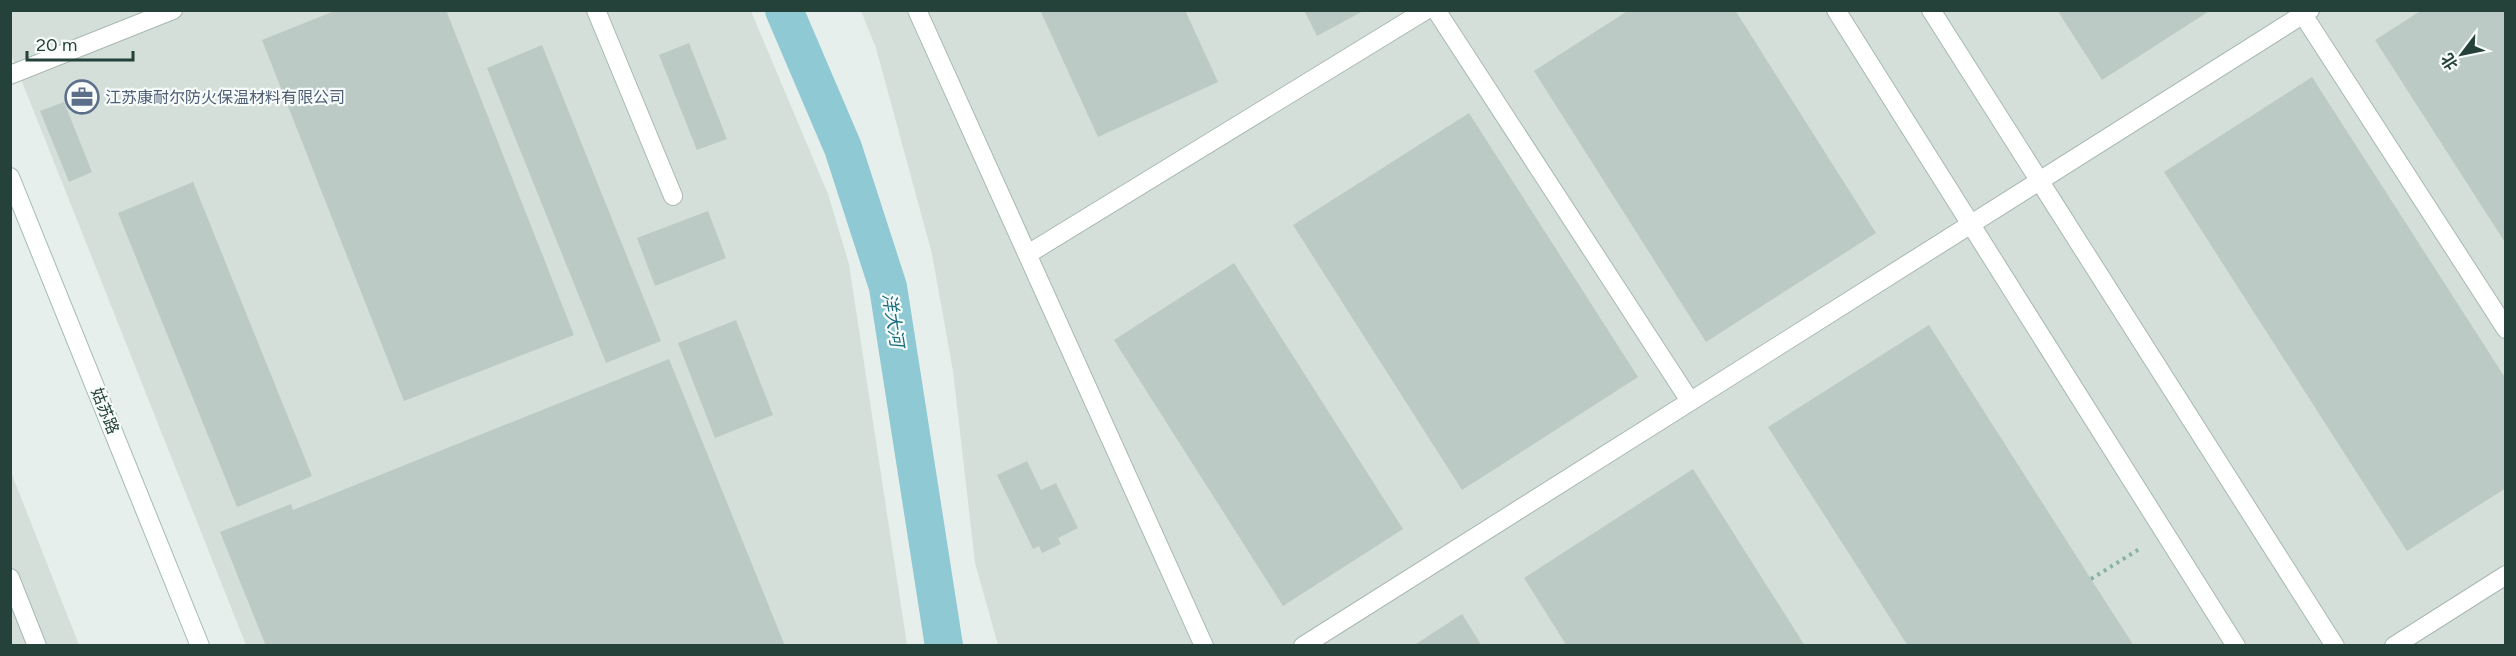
<svg xmlns="http://www.w3.org/2000/svg" width="2516" height="656" font-family="Figtree,'Noto Sans SC',sans-serif">
	<rect width="100%" height="100%" fill="#e6efeb"/>
	<path fill="#d4dfda" d="M11 11H751L828 194 849 264 907 645H246L11 54Z
		M861 11H2505V645H998L975 563 953 371 932 254 876 48Z
		M11 472 79 645H11Z"/>
	<g fill="none" stroke-linecap="round" stroke-linejoin="round">
		<path stroke="#8ec9d4" stroke-width="38" d="M784 10 843 148 888 287 944 646"/>
	</g>
	<path fill="#bbcac4" d="M337 10H446L574 335 404 401 262 40Z
		M1040 10H1185L1218 82 1098 137Z
		M1304 10H1365L1317 36Z
		M1629 10H1735L1876 233 1706 342 1534 71Z
		M2057 10H2211L2102 80Z
		M2422 10H2506V244L2375 40Z
		M689 43 727 139 697 150 659 55Z
		M542 45 661 341 606 363 487 68Z
		M2312 77 2506 379V488L2407 551 2164 172Z
		M64 102 92 172 69 182 40 111Z
		M1469 113 1638 377 1462 490 1293 225Z
		M193 182 312 476 237 507 118 213Z
		M708 211 726 258 655 286 637 238Z
		M1234 263 1403 529 1283 606 1114 340Z
		M736 320 773 415 715 438 678 343Z
		M1929 325 2091 579 2134 646H1908L1768 427Z
		M669 359 785 646H266L220 532 291 504 293 510Z
		M1027 461 1041 490 1056 483 1078 528 1058 538 1061 544 1042 553 1039 546 1033 549 997 475Z
		M1693 469 1805 646H1567L1524 578Z
		M1462 614 1482 646H1413Z"/>
	<g fill="none" stroke-linecap="round" stroke-linejoin="round">
		<defs>
			<path id="lane" d="M596 10 673 196
				M917 10 1204 646
				M1436 10 1690 401
				M1836 10 2236 646
				M1931 10 2335 646
				M2300 10 2506 329
				M10 75 173 10
				M1028 254 1426 10
				M10 578 37 646
				M1303 646 2310 10
				M2394 646 2506 575"/>
			<path id="secondary" d="M10 177 200 646"/>
		</defs>
		<use href="#lane" stroke="#a8b8b2" stroke-width="20"/>
		<use href="#secondary" stroke="#a4bbb3" stroke-width="20"/>
		<path stroke="#86b3a5" stroke-width="4" stroke-dasharray="3 4.5" stroke-linecap="butt" d="M2091 579 2141 548"/>
		<use href="#lane" stroke="#fff" stroke-width="18"/>
		<use href="#secondary" stroke="#fff" stroke-width="18"/>
	</g>
	<defs>
		<symbol id="office-ring" viewBox="-11 -11 22 22"><circle r="9.5" fill="#f7fbf9" stroke="#5c6f8a" stroke-width="1.5"/><path d="M-6-3h4V-5.5h4V-3h4V5H-6ZM-1-4.5V-3h2v-1.5ZM-6 0V1H6V0Z" fill="#5c6f8a"/></symbol>
	</defs>
	<g fill-rule="evenodd">
		<use href="#office-ring" x="63" y="78" width="38" height="38"/>
	</g>
	<g text-anchor="middle" dominant-baseline="central" stroke-width="4.5" stroke-linejoin="round" paint-order="stroke">
		<g font-size="16" fill="#4e5e75" stroke="#f7fbf9" text-anchor="start">
			<text x="105" y="97">江苏康耐尔防火保温材料有限公司</text>
		</g>
		<g font-size="16" fill="#24423a" stroke="#f7fbf9">
			<text transform="translate(105 411) rotate(68)">姑苏路</text>
		</g>
		<g font-size="18" font-style="italic" fill="#1c6f80" stroke="#f7fbf9">
			<text transform="translate(893 320) rotate(81)">洋大河</text>
		</g>
	</g>
	<rect width="2516" height="656" fill="none" stroke="#24423a" stroke-width="24"/>
	<g transform="translate(2462 54) rotate(238)" stroke="#f7fbf9" stroke-width="4.5" paint-order="stroke">
	<path d="M0-4.5L10 22L0 15L-10 22Z" fill="#24423a"/>
	<text y="-9" font-size="16" font-weight="bold" text-anchor="middle" fill="#24423a">北</text>
	</g>
	<path d="M27 51v9h106v-9" fill="none" stroke="#24423a" stroke-width="3"/>
	<text x="36" y="51" font-size="18" fill="#24423a" stroke="#f7fbf9" stroke-width="4.5" paint-order="stroke">20 m</text>
</svg>
